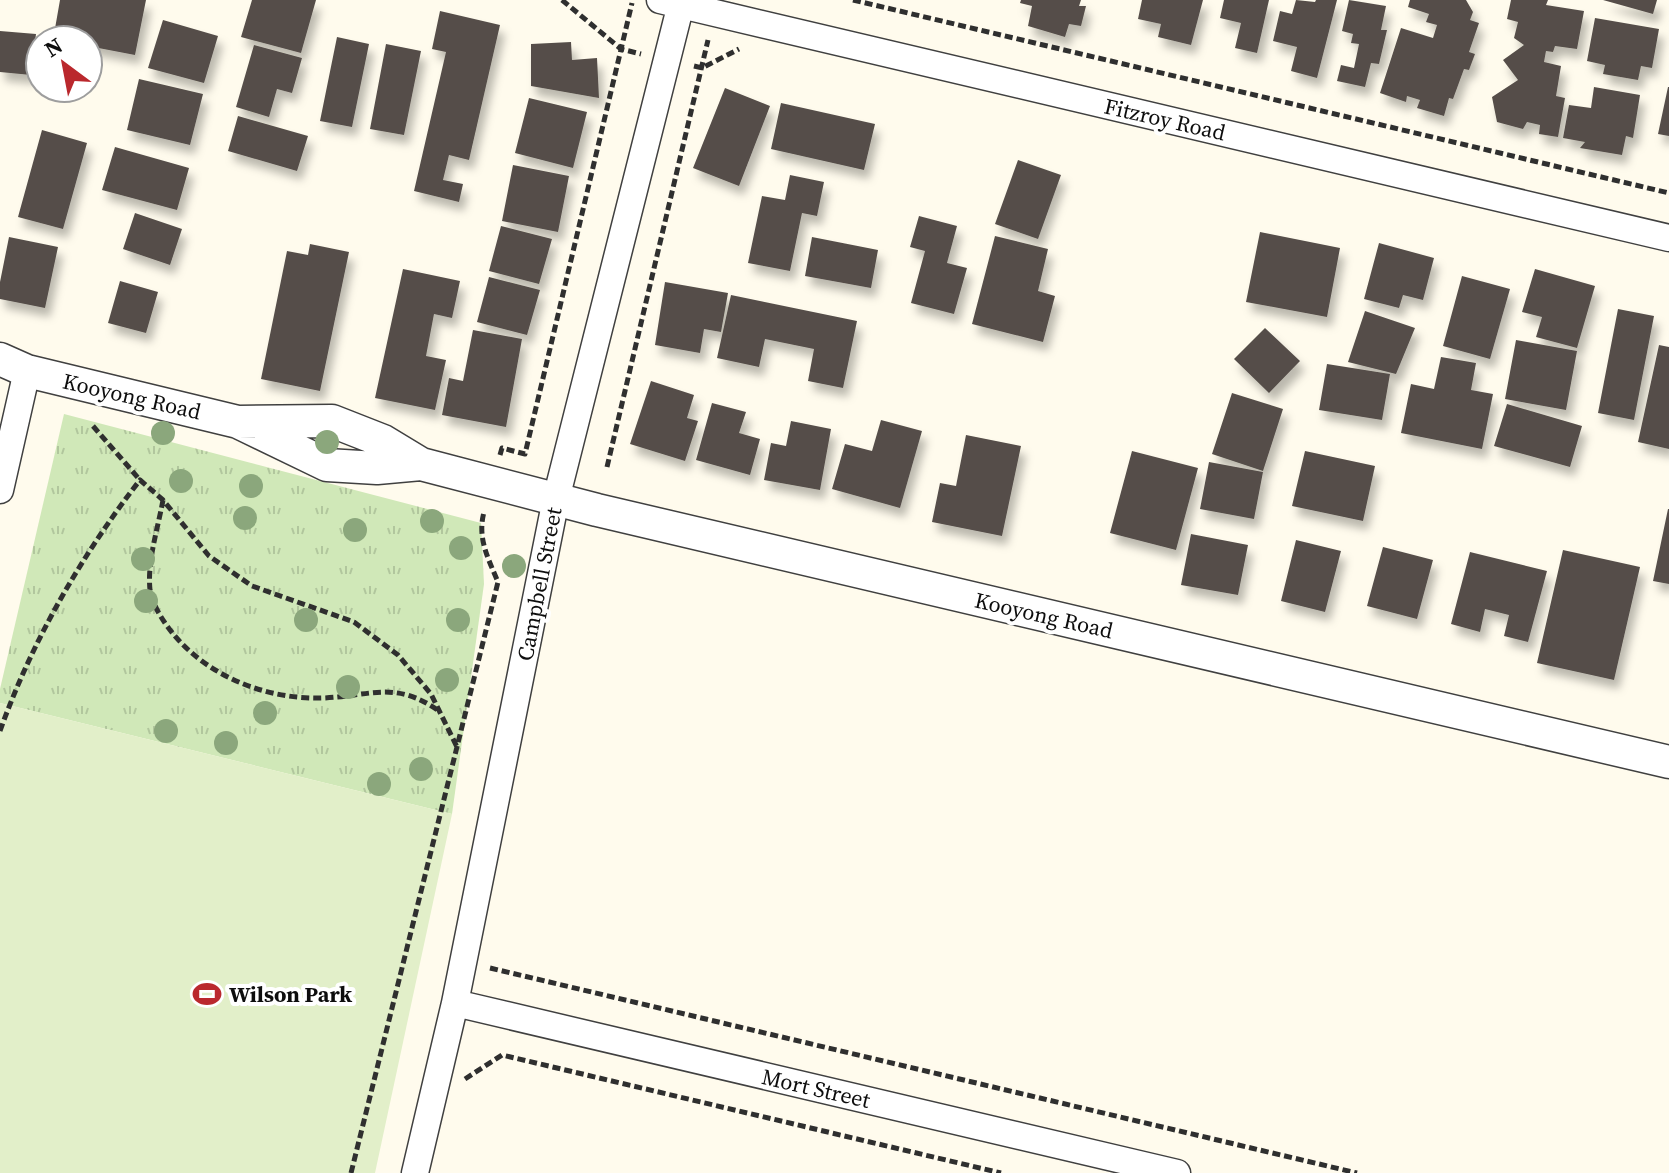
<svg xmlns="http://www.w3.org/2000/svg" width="1669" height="1173" font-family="'Source Serif 4',serif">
	<defs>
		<pattern id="park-tufts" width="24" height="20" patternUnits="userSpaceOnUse" patternTransform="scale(2)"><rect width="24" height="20" fill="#d0e8b8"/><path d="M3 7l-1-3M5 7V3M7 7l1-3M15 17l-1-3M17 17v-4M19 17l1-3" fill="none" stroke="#b1c69d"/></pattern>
		<filter id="shadow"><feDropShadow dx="5" dy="9" stdDeviation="4" flood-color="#0004"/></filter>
	</defs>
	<rect width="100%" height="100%" fill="#fffbed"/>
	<path fill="url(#park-tufts)" d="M64 414 481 523 484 584 452 814 0 703V689Z"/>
	<path fill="#e2efc9" d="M0 703 452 814 375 1173H0Z"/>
	<path fill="#554e49" filter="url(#shadow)" d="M60 0H146L135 55 88 46V40H53Z
		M252 0H316L301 53 241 37Z
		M1021 0H1081L1079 6H1086L1081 26 1069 24 1065 37 1028 26 1032 6 1020 3Z
		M1142 0H1203L1191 45 1158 37 1161 24 1138 19Z
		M1224 0H1269L1257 53 1235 48 1241 23 1220 18Z
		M1296 0 1315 2 1316 0H1337L1317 78 1291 71 1297 47 1273 41 1280 11 1292 14Z
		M1349 0 1386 6 1381 30H1387L1379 64 1371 63 1365 87 1337 81 1341 65 1354 68 1359 44 1351 43 1353 34 1342 31Z
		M1410 0H1466L1473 12 1470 20 1479 23 1469 52 1475 54 1469 70 1464 69 1453 99 1449 98 1444 116 1417 108 1420 100 1407 96 1406 102 1380 93 1401 28 1433 38 1437 25 1426 22 1429 14 1408 7Z
		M1511 0H1548L1546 5 1584 11 1577 49 1555 46 1553 52 1546 51 1544 62 1561 66 1556 96 1565 98 1558 137 1539 134 1540 125 1527 122 1523 129 1497 122 1492 97 1518 80 1503 60 1524 45 1514 38 1518 22 1507 19Z
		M1603 0H1657L1653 14Z
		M440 11 500 25 469 160 449 155 443 180 463 184 459 202 414 191 446 52 432 49Z
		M1595 18 1659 29 1652 68 1641 66 1638 80 1603 74 1605 65 1587 61Z
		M163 20 218 36 204 83 148 68Z
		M0 31 36 34 31 75 0 72Z
		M337 37 369 44 352 127 320 121Z
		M571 42 572 60 597 58 599 98 531 86V44Z
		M386 44 421 51 404 135 370 129Z
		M254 45 302 58 292 93 277 89 269 117 236 107Z
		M139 79 203 94 190 145 127 130Z
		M1594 87 1640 95 1633 138 1626 136 1622 155 1580 148 1585 142 1563 138 1569 105 1591 108Z
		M1668 87H1669V136L1658 134Z
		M725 88 770 106 739 186 693 168Z
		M529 98 587 112 573 168 515 153Z
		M781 103 875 124 864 170 771 149Z
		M238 116 308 136 297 171 228 151Z
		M42 130 87 143 63 229 18 217Z
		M115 147 189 168 177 210 102 190Z
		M1018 160 1061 175 1038 239 995 224Z
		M513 165 569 176 558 232 502 221Z
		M790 175 824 182 817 216 802 213 790 271 748 263 762 196 785 200Z
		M135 213 182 229 170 265 123 249Z
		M919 216 957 226 947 263 967 268 954 314 911 303 925 251 910 247Z
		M501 226 552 239 539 284 489 271Z
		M1260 232 1340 248 1327 317 1246 302Z
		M995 236 1048 249 1038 291 1055 296 1043 342 972 324Z
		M9 237 58 247 45 308 0 299V282Z
		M812 237 878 250 871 288 805 276Z
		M1379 243 1434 258 1423 300 1403 295 1399 308 1364 299Z
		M310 244 349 252 320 391 261 379 287 251 308 255Z
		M403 269 460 281 452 318 434 314 426 356 446 360 435 410 375 398Z
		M1535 269 1595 286 1577 348 1536 337 1542 317 1522 312Z
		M1462 276 1510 289 1490 359 1443 346Z
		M489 277 540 290 527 335 477 322Z
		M120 281 158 292 146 333 108 323Z
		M665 282 728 293 721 332 704 329 700 353 655 345Z
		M731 295 857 321 843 388 808 381 814 349 765 339 759 367 717 358Z
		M1618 309 1654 316 1634 420 1598 413Z
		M1365 311 1415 328 1396 374 1348 362Z
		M1265 328 1300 361 1269 393 1234 359Z
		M473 330 522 339 506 427 442 415 449 378 463 381Z
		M1516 340 1577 351 1566 410 1505 399Z
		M1659 345 1669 347V449L1638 442Z
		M1441 357 1476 363 1471 390 1493 394 1482 449 1401 433 1411 384 1434 389Z
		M1327 364 1390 374 1382 420 1319 410Z
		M651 381 694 395 687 418 698 421 685 461 630 444Z
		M1232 393 1283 409 1263 471 1212 454Z
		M712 403 746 412 739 433 760 439 750 475 696 460Z
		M1507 404 1582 426 1570 467 1494 446Z
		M881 420 922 431 900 508 832 489 845 444 872 451Z
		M791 421 831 429 820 490 764 480 771 443 786 446Z
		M966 435 1021 446 1002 536 932 522 940 483 956 486Z
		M1132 451 1198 468 1176 550 1110 533Z
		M1305 451 1375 466 1363 521 1292 506Z
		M1209 462 1263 472 1254 519 1200 509Z
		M1668 509H1669V584L1653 581Z
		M1191 534 1248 545 1238 595 1181 585Z
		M1296 540 1341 551 1325 612 1281 601Z
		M1383 547 1433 560 1417 619 1367 606Z
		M1563 550 1640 567 1614 680 1537 663Z
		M1470 552 1547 571 1528 642 1504 636 1509 615 1485 609 1480 632 1451 624Z"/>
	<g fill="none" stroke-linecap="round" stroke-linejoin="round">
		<defs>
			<path id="minor" d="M660 0 1669 238
				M0 490 27 371
				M455 1003 1177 1173
				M415 1173 455 1003 556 499 682 0"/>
			<path id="tertiary" d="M0 359 27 371 238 422 327 465 377 468 421 464
				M238 422 332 421 383 441 421 464 597 510 1669 762"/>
		</defs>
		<use href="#minor" stroke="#404040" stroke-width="29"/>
		<use href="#tertiary" stroke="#404040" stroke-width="35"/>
		<path stroke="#2f2f2f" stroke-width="5" stroke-dasharray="8 4" stroke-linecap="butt" d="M562 0 621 49 641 54
			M853 0 1669 193
			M694 66 702 68 739 49
			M93 426 140 480
			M500 455 502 448 525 454 632 3
			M607 467 708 40
			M163 500C158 528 147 561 150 590 152 601 158 613 165 623 199 673 263 700 323 698 372 696 395 680 439 711
			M0 731C32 641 81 556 140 480L163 500 209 556 252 586 354 622 398 655 431 694 457 747
			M490 968 1357 1173
			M465 1079 502 1055 1001 1173
			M351 1173 498 582C488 558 477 538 484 512"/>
		<use href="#minor" stroke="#fff" stroke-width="26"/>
		<use href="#tertiary" stroke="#fff" stroke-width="32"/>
	</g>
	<g fill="#8ba77c">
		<circle cx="163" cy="433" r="12"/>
		<circle cx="327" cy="442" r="12"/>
		<circle cx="181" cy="481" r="12"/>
		<circle cx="251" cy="486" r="12"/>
		<circle cx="245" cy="518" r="12"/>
		<circle cx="432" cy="521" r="12"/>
		<circle cx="355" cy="530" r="12"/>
		<circle cx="461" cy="548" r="12"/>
		<circle cx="143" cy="559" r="12"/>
		<circle cx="514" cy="566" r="12"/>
		<circle cx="146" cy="601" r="12"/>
		<circle cx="306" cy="620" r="12"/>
		<circle cx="458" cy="620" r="12"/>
		<circle cx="447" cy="680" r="12"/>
		<circle cx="348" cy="687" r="12"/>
		<circle cx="265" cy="713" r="12"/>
		<circle cx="166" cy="731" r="12"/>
		<circle cx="226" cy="743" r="12"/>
		<circle cx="421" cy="769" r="12"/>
		<circle cx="379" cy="784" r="12"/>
	</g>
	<defs>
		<symbol id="stadium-bare" viewBox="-9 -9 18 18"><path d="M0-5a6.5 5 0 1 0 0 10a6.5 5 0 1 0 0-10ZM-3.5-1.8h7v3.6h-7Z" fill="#ba282d" stroke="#fff" stroke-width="2.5" paint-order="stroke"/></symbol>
	</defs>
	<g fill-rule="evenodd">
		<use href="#stadium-bare" x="187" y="974" width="40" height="40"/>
	</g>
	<g text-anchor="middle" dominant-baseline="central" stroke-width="8" stroke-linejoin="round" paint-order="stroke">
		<g font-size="22" fill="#0d0d0d" stroke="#fff">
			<text transform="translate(1165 119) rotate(13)">Fitzroy Road</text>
			<text transform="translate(132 396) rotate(13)">Kooyong Road</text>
			<text transform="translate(539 584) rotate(-79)">Campbell Street</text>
			<text transform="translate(1044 615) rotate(13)">Kooyong Road</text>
			<text transform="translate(816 1088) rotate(13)">Mort Street</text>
		</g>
		<g font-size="22" font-weight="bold" fill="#0d0d0d" stroke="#fff" text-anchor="start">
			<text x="229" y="994">Wilson Park</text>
		</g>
	</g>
	<g transform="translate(64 64) rotate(328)"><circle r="38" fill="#ffffff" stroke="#9e9e9e" stroke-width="2"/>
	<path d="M0-6L14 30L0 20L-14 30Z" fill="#ba282d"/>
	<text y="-12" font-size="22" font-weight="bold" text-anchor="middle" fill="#0d0d0d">N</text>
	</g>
</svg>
